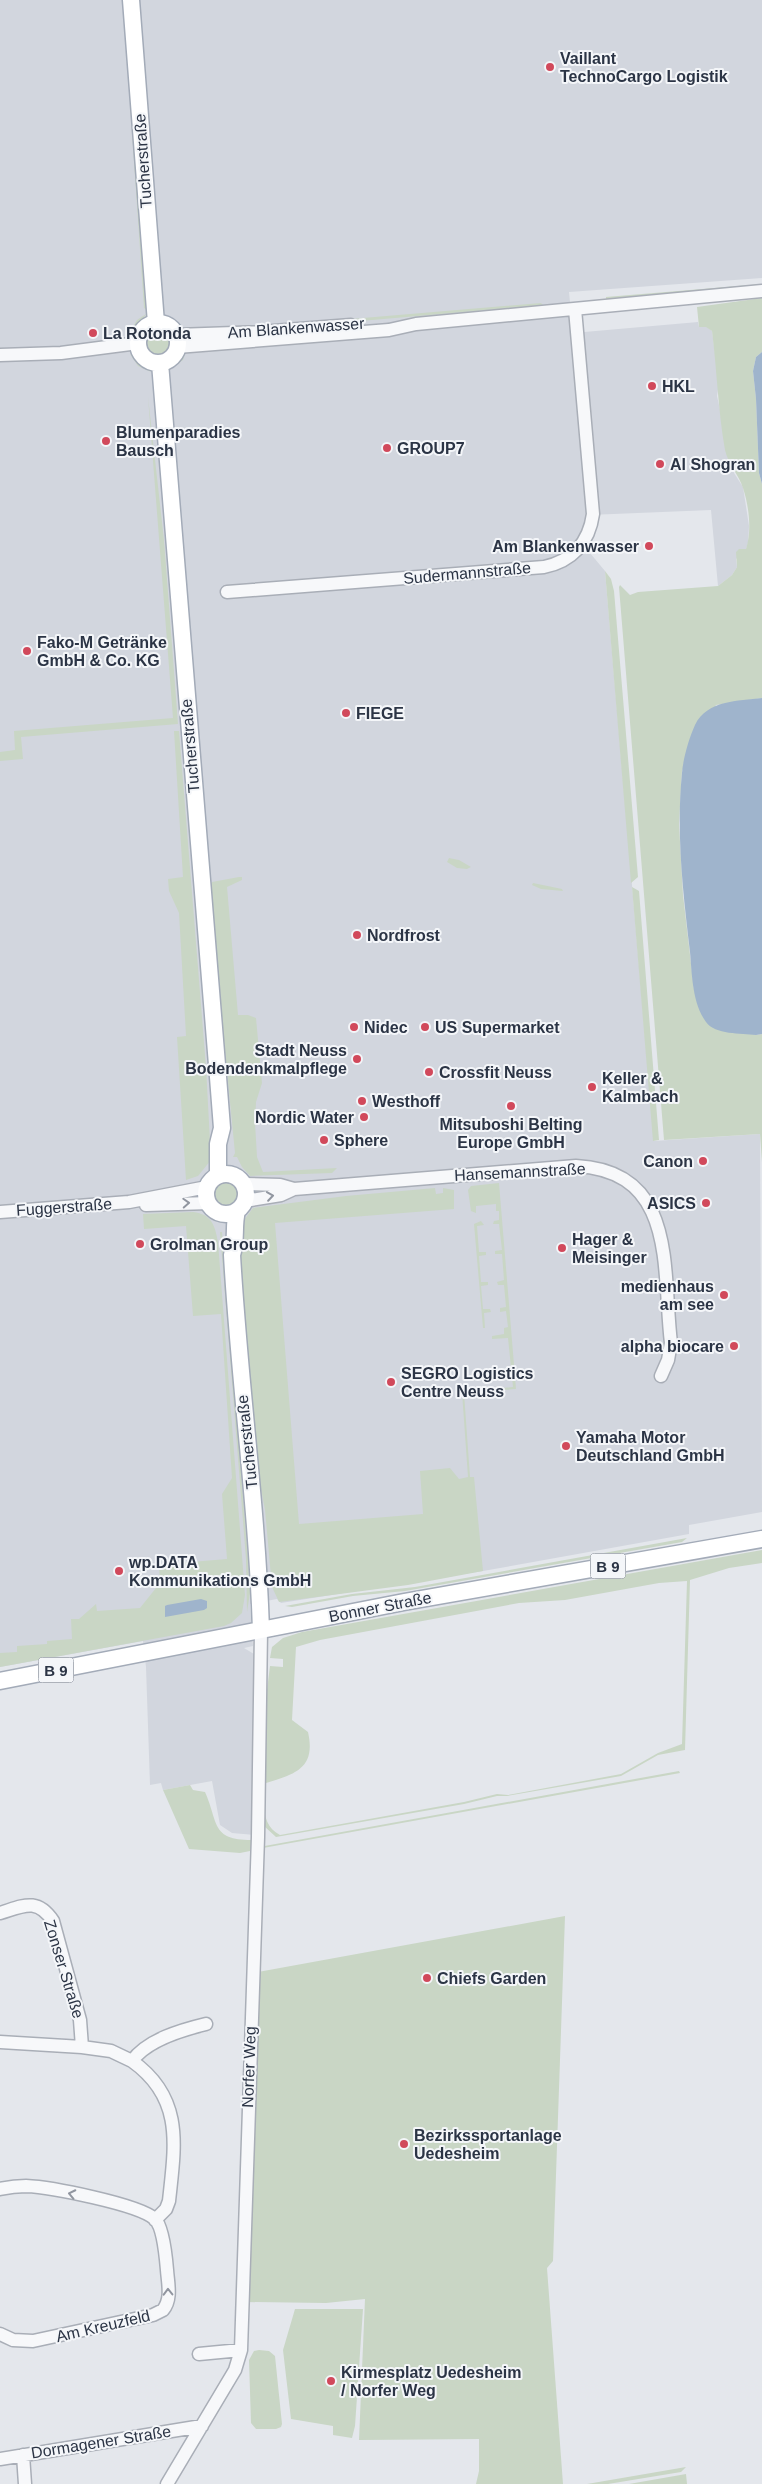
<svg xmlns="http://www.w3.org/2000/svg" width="762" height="2484" font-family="Helvetica,sans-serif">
	<rect width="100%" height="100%" fill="#e4e7ec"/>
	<path fill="#d2d6de" d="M0 0H762V278L569 292 573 333 698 322 699 327 706 326 712 331 719 383 717 396 734 473 743 487 749 526 748 543 746 549 736 559 737 567 732 575 718 586 711 510 589 515 580 541 605 571 654 1141 760 1134 762 1512 689 1525V1534L483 1571 281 1603 277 1599 250 1604 253 1646 244 1648 254 1654 258 1719 253 1725 252 1734 258 1739 255 1835 232 1833 220 1825 212 1781 163 1790 161 1783 150 1785 146 1667 143 1641 0 1667Z"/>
	<path fill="#c9d6c5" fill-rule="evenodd" d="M123 0H125L147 310 144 308Z
		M762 284V287L606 300V297Z
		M762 298V352L756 357 753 371 756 399 759 473 762 484V698L716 705 682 771 679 824 683 895 694 989 701 1011 756 1035 762 1034V1162L760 1134 664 1140 619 587 620 585 630 595 638 592 718 586 732 575 737 567 736 552 739 549H746C752 531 749 506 743 488 739 475 728 464 725 450 718 410 717 371 712 331L706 327H699L697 307Z
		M541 303 543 305 257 330V327Z
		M146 314 138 328 128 335 137 320Z
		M144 343a14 14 0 1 1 28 0a14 14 0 1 1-28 0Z
		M187 349 183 360 169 370 173 362Z
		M130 354 141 361 151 372 138 366Z
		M148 397 164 540 178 724 21 737 23 759 0 761V752L15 750 14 731 173 718Z
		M605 571 611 579 614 591 638 877 631 883Z
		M174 731H179L206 1067 211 1160 198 1176 186 1180 177 1037 186 1036 179 913 169 891 168 879 183 877Z
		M449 858 459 860 471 867 467 869 457 868 447 862Z
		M239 877H242V880L227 887 238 1015H248L256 1018 262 1083 256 1102 255 1123 257 1157 263 1172 337 1168 332 1173 250 1176 242 1167 237 1157H233L235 1153 209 888 212 882Z
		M533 883 562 889 563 891 541 889 532 885Z
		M632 887 639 891 659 1140 653 1141Z
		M214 1194a13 13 0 1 1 26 0a13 13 0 1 1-26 0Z
		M499 1183 516 1389 464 1393 470 1477H474L483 1571 408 1585 279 1602 272 1587 265 1510 256 1463 238 1230 242 1229 244 1220 253 1208 346 1196 435 1188 436 1194 443 1193V1188L454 1190V1209L275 1223 299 1524 423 1514 420 1471 450 1468 459 1479 468 1477 462 1392 513 1387 508 1338 492 1339V1336L504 1334V1328L508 1327 506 1311 500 1312V1308L506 1307 504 1285H498L497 1282 504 1280 502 1254H495V1251L502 1250 499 1224H493L494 1221 499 1220V1211H496V1204L476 1206V1213L471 1211 468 1190 471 1186Z
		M193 1212C212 1214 215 1226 218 1242L245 1595 242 1613 231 1623 224 1626 0 1667V1653L17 1652V1646L47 1644V1641L72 1639 71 1619H79L96 1604 97 1611 140 1608 160 1583 159 1566 155 1565 227 1559 222 1494 232 1478 221 1314 193 1316 186 1226 144 1229 143 1214Z
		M481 1221 484 1225 477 1226 479 1252H486V1255L479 1256 481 1282H488V1285L481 1286 483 1309H490L491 1312 484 1313 485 1328H483L474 1224Z
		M220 1232H222L248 1559 250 1593 247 1612 246 1559Z
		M687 1538 682 1542 405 1591 353 1596 292 1607 285 1606 352 1594 415 1587Z
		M762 1550V1563L729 1568 690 1580 685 1750 658 1755 621 1776 507 1796H497L464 1804 276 1837 264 1826 266 1698 270 1666 283 1667V1659L270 1658 272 1647 283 1638 302 1632ZM687 1581 682 1744 658 1753 621 1774 508 1795 497 1794 464 1802 280 1835C260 1825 264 1802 266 1783 296 1774 316 1768 308 1732L292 1720 296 1647 320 1640 519 1603 565 1600 659 1583Z
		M679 1771 680 1773 263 1848 258 1972 565 1916 553 2261 547 2268 563 2484H476L479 2471V2439L359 2440 365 2299 326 2303 246 2302 259 1847Z
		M190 1785 193 1790 205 1792C219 1823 210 1841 255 1840L250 1851 240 1853 189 1849 163 1790Z
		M295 2309H363L355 2426 352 2438 333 2435V2426L291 2419 283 2350Z
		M259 2350 269 2351 275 2356 282 2424 281 2427 276 2429H256L251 2423 249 2360 254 2351Z
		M686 2467 681 2472 608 2484H587Z
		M686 2474 687 2484H629Z"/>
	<path fill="#9fb4cc" d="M762 352V484L759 473 756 399 753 371 756 357Z
		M762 698V1034L756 1035C741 1033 715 1035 706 1022 692 1003 692 973 690 952 683 892 676 833 682 773 683 759 689 738 695 725 707 700 738 701 762 698Z
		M201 1599 207 1601V1608L204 1610 165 1617V1606L167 1605Z"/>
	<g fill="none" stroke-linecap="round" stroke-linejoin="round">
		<defs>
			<path id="minor" d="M176 335 260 332 351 325
				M177 347 389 330 416 324 762 291
				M0 355 61 353 138 343
				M227 592 544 567C572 561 589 543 593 514L575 309
				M244 1184 280 1185 294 1189 576 1166C678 1171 662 1270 671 1343L668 1360 661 1376
				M245 1201 281 1195 294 1189
				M146 1205 209 1203
				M0 1212 129 1202 207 1187
				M0 1913C23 1906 37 1897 53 1921L80 2020 82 2047 111 2051 132 2061C147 2040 181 2030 206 2024
				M0 2042 82 2047
				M132 2061C184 2098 175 2145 169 2201L166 2209 155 2220
				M0 2189C9 2187 17 2186 26 2186 50 2187 138 2204 155 2219 163 2227 166 2258 167 2270 168 2284 172 2299 163 2310L153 2315 33 2341 13 2340 0 2334
				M199 2354 241 2350
				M23 2455 25 2484
				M0 2459 202 2426
				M167 2484 235 2370 241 2350 258 1837 261 1630"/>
			<path id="major" d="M131 0 156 323
				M138 343a20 20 0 1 1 40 0a20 20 0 1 1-40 0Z
				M160 363 218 1077 222 1128 218 1144V1175
				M206 1194a20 20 0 1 1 40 0a20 20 0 1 1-40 0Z
				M237 1211C233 1226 237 1240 232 1255 239 1380 257 1505 261 1630
				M0 1681 404 1602 762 1539"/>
		</defs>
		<use href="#minor" stroke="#a9aeb7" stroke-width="15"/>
		<use href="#major" stroke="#a3abb8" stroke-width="19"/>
		<use href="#minor" stroke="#f7f8fa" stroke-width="12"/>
		<use href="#major" stroke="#fff" stroke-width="16"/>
	</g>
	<defs><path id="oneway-chevron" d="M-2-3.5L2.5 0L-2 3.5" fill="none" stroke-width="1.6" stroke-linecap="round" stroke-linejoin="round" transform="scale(1.25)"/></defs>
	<g stroke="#9196a0">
		<use href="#oneway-chevron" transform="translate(270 1196) rotate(-8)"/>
		<use href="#oneway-chevron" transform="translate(186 1203) rotate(-3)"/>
		<use href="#oneway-chevron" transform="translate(72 2194) rotate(-168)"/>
		<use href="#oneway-chevron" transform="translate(168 2292) rotate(-91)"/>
	</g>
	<g fill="#d1495b" stroke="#f4f6f9" stroke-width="2">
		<circle cx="550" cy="67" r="5"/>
		<circle cx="93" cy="333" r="5"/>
		<circle cx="652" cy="386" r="5"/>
		<circle cx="106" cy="441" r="5"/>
		<circle cx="387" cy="448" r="5"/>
		<circle cx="660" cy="464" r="5"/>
		<circle cx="649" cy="546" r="5"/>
		<circle cx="27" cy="651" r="5"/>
		<circle cx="346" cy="713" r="5"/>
		<circle cx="357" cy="935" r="5"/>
		<circle cx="354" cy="1027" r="5"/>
		<circle cx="425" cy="1027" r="5"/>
		<circle cx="357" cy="1059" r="5"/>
		<circle cx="429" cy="1072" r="5"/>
		<circle cx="592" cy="1087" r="5"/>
		<circle cx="362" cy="1101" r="5"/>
		<circle cx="511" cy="1106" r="5"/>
		<circle cx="364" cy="1117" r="5"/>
		<circle cx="324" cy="1140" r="5"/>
		<circle cx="703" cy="1161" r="5"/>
		<circle cx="706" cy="1203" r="5"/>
		<circle cx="140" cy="1244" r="5"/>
		<circle cx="562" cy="1248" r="5"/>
		<circle cx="724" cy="1295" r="5"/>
		<circle cx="734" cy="1346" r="5"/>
		<circle cx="391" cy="1382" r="5"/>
		<circle cx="566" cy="1446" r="5"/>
		<circle cx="119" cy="1571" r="5"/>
		<circle cx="427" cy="1978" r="5"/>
		<circle cx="404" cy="2144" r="5"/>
		<circle cx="331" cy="2381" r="5"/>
	</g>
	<g text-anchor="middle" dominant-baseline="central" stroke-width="4" stroke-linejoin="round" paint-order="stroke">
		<g fill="#f4f6f9" stroke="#676e7b" stroke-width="1">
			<rect x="590.5" y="1553.5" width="35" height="25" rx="4"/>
			<rect x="38.5" y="1657.5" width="35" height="25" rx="4"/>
		</g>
		<g font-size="15" font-weight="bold" fill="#2b3445">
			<text x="608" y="1566">B 9</text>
			<text x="56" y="1670">B 9</text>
		</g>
		<g font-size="16" font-weight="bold" fill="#2b3445" stroke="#f4f6f9" text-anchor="start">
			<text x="560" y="58">Vaillant<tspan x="560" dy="18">TechnoCargo Logistik</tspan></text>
			<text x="103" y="333">La Rotonda</text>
			<text x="662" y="386">HKL</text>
			<text x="116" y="432">Blumenparadies<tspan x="116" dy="18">Bausch</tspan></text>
			<text x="397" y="448">GROUP7</text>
			<text x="670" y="464">Al Shogran</text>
			<text x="639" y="546" text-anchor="end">Am Blankenwasser</text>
			<text x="37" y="642">Fako-M Getränke<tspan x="37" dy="18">GmbH &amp; Co. KG</tspan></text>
			<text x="356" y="713">FIEGE</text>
			<text x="367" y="935">Nordfrost</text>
			<text x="364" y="1027">Nidec</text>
			<text x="435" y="1027">US Supermarket</text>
			<text x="347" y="1050" text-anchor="end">Stadt Neuss<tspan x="347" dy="18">Bodendenkmalpflege</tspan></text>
			<text x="439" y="1072">Crossfit Neuss</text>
			<text x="602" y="1078">Keller &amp;<tspan x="602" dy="18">Kalmbach</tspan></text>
			<text x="372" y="1101">Westhoff</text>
			<text x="354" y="1117" text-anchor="end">Nordic Water</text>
			<text x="511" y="1124" text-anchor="middle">Mitsuboshi Belting<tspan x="511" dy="18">Europe GmbH</tspan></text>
			<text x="334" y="1140">Sphere</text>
			<text x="693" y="1161" text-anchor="end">Canon</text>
			<text x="696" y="1203" text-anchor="end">ASICS</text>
			<text x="572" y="1239">Hager &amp;<tspan x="572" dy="18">Meisinger</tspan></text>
			<text x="150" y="1244">Grolman Group</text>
			<text x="714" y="1286" text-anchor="end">medienhaus<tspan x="714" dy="18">am see</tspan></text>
			<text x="724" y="1346" text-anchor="end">alpha biocare</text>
			<text x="401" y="1373">SEGRO Logistics<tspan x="401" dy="18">Centre Neuss</tspan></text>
			<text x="576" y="1437">Yamaha Motor<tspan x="576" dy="18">Deutschland GmbH</tspan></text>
			<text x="129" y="1562">wp.DATA<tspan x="129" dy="18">Kommunikations GmbH</tspan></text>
			<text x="437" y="1978">Chiefs Garden</text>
			<text x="414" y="2135">Bezirkssportanlage<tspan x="414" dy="18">Uedesheim</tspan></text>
			<text x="341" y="2372">Kirmesplatz Uedesheim<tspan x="341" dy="18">/ Norfer Weg</tspan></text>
		</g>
		<g font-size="16" fill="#2b3445" stroke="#f4f6f9">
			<text transform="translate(143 161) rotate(-94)">Tucherstraße</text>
			<text transform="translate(296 328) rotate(-4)">Am Blankenwasser</text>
			<text transform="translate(467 573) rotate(-5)">Sudermannstraße</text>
			<text transform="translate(190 746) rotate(-95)">Tucherstraße</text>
			<text transform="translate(520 1172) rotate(-3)">Hansemannstraße</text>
			<text transform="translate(64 1207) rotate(-4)">Fuggerstraße</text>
			<text transform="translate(247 1442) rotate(-96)">Tucherstraße</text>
			<text transform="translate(380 1607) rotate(-11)">Bonner Straße</text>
			<text transform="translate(64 1969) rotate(73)">Zonser Straße</text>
			<text transform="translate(249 2067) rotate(-88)">Norfer Weg</text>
			<text transform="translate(103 2326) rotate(-13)">Am Kreuzfeld</text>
			<text transform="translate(101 2442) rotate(-9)">Dormagener Straße</text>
		</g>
	</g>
</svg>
